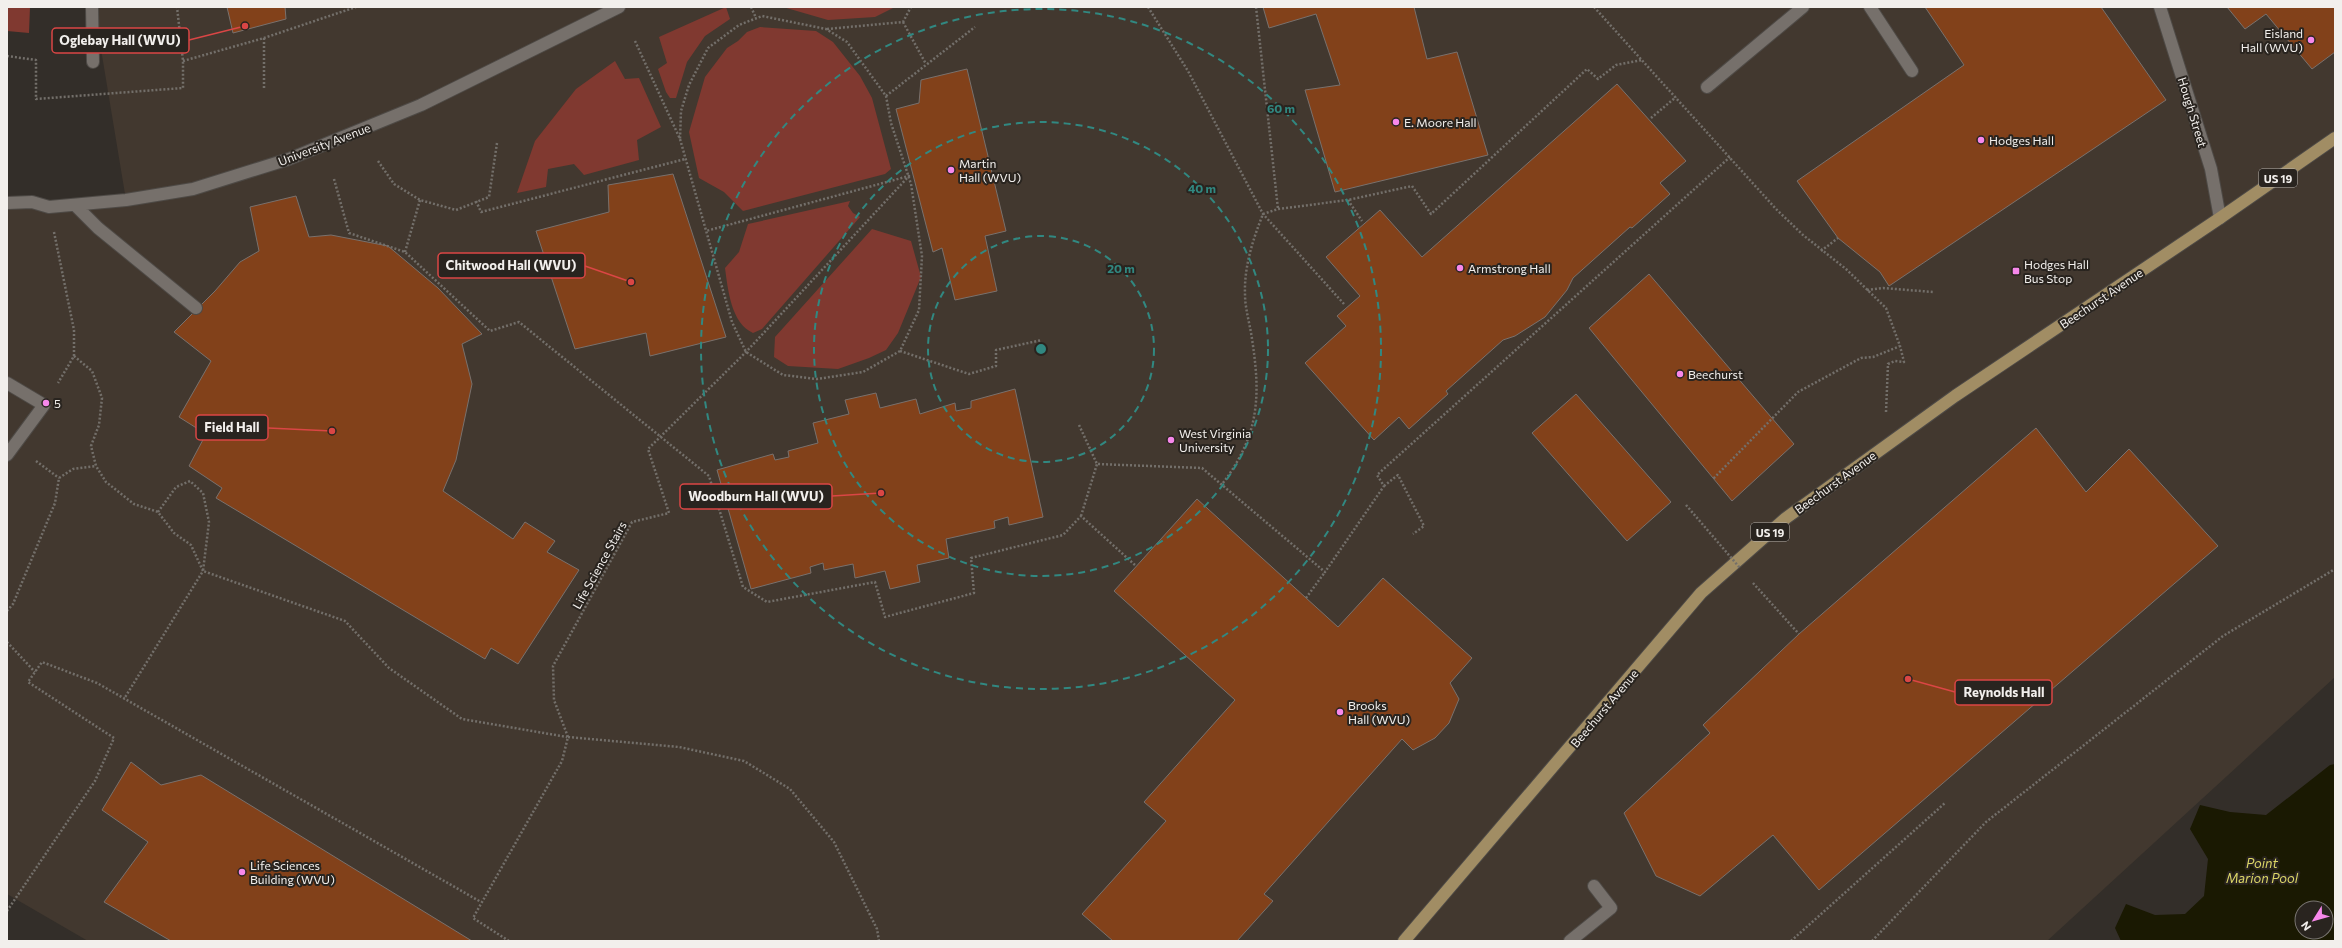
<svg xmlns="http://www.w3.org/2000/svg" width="2342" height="948" font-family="Commissioner,sans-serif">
	<rect width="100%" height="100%" fill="#332e29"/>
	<path fill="#42382f" d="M94 7H2335V677L2047 941H88L7 894V203L126 200Z"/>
	<path fill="#803930" d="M7 7H30L29 33 7 31Z
		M726 7 730 19 705 36 687 62 676 98H670L666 92 658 69 667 63 659 37Z
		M783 7H895L875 17 828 20Z
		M760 27 816 31 833 42 860 76 872 98 891 169 885 174 743 211 724 192 699 178 689 132 705 77 727 48 738 41 747 32Z
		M615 61 625 79 639 78 661 127 637 140 639 160 584 175 574 164 548 169 546 187 517 193 535 141 576 89Z
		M850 201 848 206 853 213 860 217 762 329 753 333C731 323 728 290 725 268L739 252 748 224Z
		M872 229 911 241 921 277 898 333 886 350 869 358 838 369 788 366 774 357 775 337Z"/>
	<path fill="#1a1902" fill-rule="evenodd" d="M2335 764V941H2121L2115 928 2126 904 2155 915 2185 914 2204 896 2208 859 2190 829 2200 805 2230 812 2266 815 2330 765ZM2302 908H2326V932H2302Z"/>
	<path fill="#82411a" stroke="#79716d" d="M227 7H285L286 19 233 33Z
		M1263 7H1414L1427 59 1457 52 1488 155 1335 192 1305 90 1340 85 1316 14 1269 28Z
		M1925 7H2101L2166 100 1889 286 1880 272 1838 238 1797 181 1964 65Z
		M2227 7H2335V52L2312 69 2266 14 2245 29Z
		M967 69 1006 231 985 236 997 291 955 300 942 248 933 252 896 109 919 103 921 80Z
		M1617 84 1686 161 1660 183 1670 194 1632 228 1630 227 1573 278 1567 290 1545 317 1515 336 1503 340 1446 391 1448 394 1409 429 1399 417 1374 440 1305 363 1346 326 1337 316 1360 296 1326 257 1380 210 1422 257Z
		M673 174 726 337 650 356 646 333 575 349 536 231 609 212 608 185Z
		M296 196 309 237 331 235 388 246 438 288 482 334 462 344 472 384 456 460 443 491 513 539 525 522 555 541 547 552 579 570 518 664 491 648 485 659 216 498 222 488 189 466 206 434 179 417 211 361 174 332 215 291 240 262 259 251 250 207Z
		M1649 274 1794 444 1732 501 1589 328Z
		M1015 389 1043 517 1009 525 1008 517 994 521 995 528 946 539 949 558 917 565 920 582 890 589 885 571 855 578 853 564 824 570 823 563 810 567 811 573 751 589 717 470 773 454 775 460 789 457 788 451 818 443 813 423 849 414 845 400 876 393 880 408 916 399 920 414 955 403 956 411 971 408V401Z
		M1576 394 1671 502 1627 541 1532 433Z
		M2036 428 2086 492 2129 449 2218 546 1819 890 1773 835 1700 896 1656 876 1624 813 1710 733 1703 725 1799 634Z
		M1197 499 1338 627 1383 578 1472 658 1450 683 1459 699 1449 723 1435 738 1413 750 1402 739 1264 894 1273 901 1237 941H1113L1082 914 1166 821 1144 802 1235 700 1114 591Z
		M131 762 161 785 201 775 472 941H171L104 902 148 842 102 810Z"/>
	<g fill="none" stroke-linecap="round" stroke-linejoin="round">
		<defs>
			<path id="minor" d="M92 7 93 62
				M1870 7 1912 71
				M2160 7 2211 169 2220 218
				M1707 87 1803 7
				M7 203 32 202 49 207 126 200 193 189 289 159 421 105 619 7
				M75 205 98 228 196 308
				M7 383 44 405 7 455
				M1570 941 1611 908 1594 886"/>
			<path id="major" d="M1404 941 1701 593 1786 518 1955 396 2220 218 2335 138"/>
		</defs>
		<use href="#minor" stroke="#4e4a46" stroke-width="14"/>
		<use href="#major" stroke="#4e4a46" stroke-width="14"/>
		<path stroke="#736f6a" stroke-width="2.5" stroke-dasharray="2 2" stroke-linecap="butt" d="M751 7 756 18
			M1148 7 1188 71 1263 214 1344 304
			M1256 7 1278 209
			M1594 7 1776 209 1803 235 1846 269 1886 308 1900 346 1873 357 1861 358 1798 392 1713 479
			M903 22 926 64
			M827 29 903 22 911 7
			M264 38V88
			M635 41 680 139 732 322 746 352 783 375 817 379 863 372 900 351 919 310 922 256 911 184 891 123 886 96 847 42 826 29 762 16 739 25 708 48 689 85 681 111 680 139
			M7 56 36 60V99L183 88V61L177 7
			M183 61 264 38 356 7
			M886 96 975 27
			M1651 118 1676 97
			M378 161 394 184 420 200 456 210 489 197 497 143
			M334 179 349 233 405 252 490 331 519 322 709 476 743 587 767 602 875 582 885 617 974 593 971 558 1063 535 1081 516 1136 566
			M1348 200 1362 221
			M476 201 481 212 685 159
			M54 232 74 330V356L58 383
			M1821 251 1838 238
			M405 252 420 200
			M1867 290 1883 288 1933 292
			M900 351 969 374 996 366V350L1042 340
			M74 356 92 371 102 398 99 425 91 446 96 466 106 482 134 504 158 512 174 533 191 545 203 571 124 699
			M1886 412 1888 364 1895 361 1904 362 1900 346
			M1079 425 1097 464 1202 468 1325 572 1384 486 1377 475 1730 157
			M36 461 59 478
			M1223 483C1259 435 1261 397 1252 339 1250 324 1245 309 1245 294 1244 267 1253 239 1263 214L1278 209 1348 200 1412 186 1431 214 1587 69 1598 79 1616 65 1642 60
			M1384 486 1398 475 1424 526 1413 534
			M158 512 176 487 190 481 203 493 209 522 203 571 345 621 389 668 462 719 567 737
			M1081 516 1097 464
			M1753 583 1799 634
			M1306 598 1325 572
			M7 611 13 604 55 503 59 478 73 469 96 466
			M7 642 35 672
			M568 737 554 700 553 666 632 522 669 513 648 449 746 352 909 176 706 231
			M7 911 95 781 114 738 28 682 42 662 97 683 481 902
			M509 941 473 918 562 761 568 737 679 747 744 761 790 789 834 842 877 929 879 941
			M1791 941 1945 803
			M1872 941 1986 822 2223 636 2335 569"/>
		<use href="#minor" stroke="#76706b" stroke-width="12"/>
		<use href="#major" stroke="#a18d64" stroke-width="12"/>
		<path stroke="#736f6a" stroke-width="2.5" stroke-dasharray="2 2" stroke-linecap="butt" d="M1686 505 1740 568"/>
	</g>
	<g fill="none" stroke="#318881" stroke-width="2" stroke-dasharray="7 5">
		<circle cx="1041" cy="349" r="113"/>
		<circle cx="1041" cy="349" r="227"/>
		<circle cx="1041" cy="349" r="340"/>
	</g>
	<g fill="#f788eb" stroke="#29241f" stroke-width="1.5">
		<circle cx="2311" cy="40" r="4"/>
		<circle cx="1396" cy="122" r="4"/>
		<circle cx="1981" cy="140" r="4"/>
		<circle cx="951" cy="170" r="4"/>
		<circle cx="1460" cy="268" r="4"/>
		<rect x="2012" y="267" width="8" height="8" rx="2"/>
		<circle cx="1680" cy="374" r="4"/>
		<circle cx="46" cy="403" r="4"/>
		<circle cx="1171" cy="440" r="4"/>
		<circle cx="1340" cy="712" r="4"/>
		<circle cx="242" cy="872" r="4"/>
	</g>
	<g text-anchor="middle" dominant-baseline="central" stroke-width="4" stroke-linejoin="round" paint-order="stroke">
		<g fill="#29241f" stroke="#b6b2ae" stroke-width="1">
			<rect x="2259" y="169" width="38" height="18" rx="3"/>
			<rect x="1751" y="523" width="38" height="18" rx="3"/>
		</g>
		<g font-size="11" font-weight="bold" fill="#f2efec">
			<text x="2278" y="178">US 19</text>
			<text x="1770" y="532">US 19</text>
		</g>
		<g font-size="12" fill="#f2efec" stroke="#29241f" text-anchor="start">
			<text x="2303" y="33" text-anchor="end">Eisland<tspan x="2303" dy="14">Hall (WVU)</tspan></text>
			<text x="1404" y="122">E. Moore Hall</text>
			<text x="1989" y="140">Hodges Hall</text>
			<text x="959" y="163">Martin<tspan x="959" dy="14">Hall (WVU)</tspan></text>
			<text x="2024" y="264">Hodges Hall<tspan x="2024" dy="14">Bus Stop</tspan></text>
			<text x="1468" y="268">Armstrong Hall</text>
			<text x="1688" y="374">Beechurst</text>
			<text x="54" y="403">5</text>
			<text x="1179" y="433">West Virginia<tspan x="1179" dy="14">University</tspan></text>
			<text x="1348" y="705">Brooks<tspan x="1348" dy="14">Hall (WVU)</tspan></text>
			<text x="250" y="865">Life Sciences<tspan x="250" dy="14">Building (WVU)</tspan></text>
		</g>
		<g font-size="12" fill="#f2efec" stroke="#29241f">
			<text transform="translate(2193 112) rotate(73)">Hough Street</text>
			<text transform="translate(324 144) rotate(-21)">University Avenue</text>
			<text transform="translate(2101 298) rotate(-34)">Beechurst Avenue</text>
			<text transform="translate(1835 482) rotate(-36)">Beechurst Avenue</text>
			<text transform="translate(599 565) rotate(-61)">Life Science Stairs</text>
			<text transform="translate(1604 708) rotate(-50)">Beechurst Avenue</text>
		</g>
		<g font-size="13" font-style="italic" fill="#dcd667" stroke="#29241f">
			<text x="2262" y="863">Point<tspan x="2262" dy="15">Marion Pool</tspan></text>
		</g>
	</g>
	<circle cx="1041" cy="349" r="6" fill="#318881" stroke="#29241f" stroke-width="2"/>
	<g font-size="12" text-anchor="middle" font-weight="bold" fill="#318881" stroke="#29241f" stroke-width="4" stroke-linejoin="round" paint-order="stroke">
		<text x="1281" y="113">60 m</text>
		<text x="1202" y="193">40 m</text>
		<text x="1121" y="273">20 m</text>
	</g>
	<path fill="none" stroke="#da4645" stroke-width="1.5" d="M245 26L189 40M631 282L585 266M332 431L268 428M881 493L832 496M1908 679L1955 692"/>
	<g fill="#da4645" stroke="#29241f" stroke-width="1.5">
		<circle cx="245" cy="26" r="4"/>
		<circle cx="631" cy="282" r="4"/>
		<circle cx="332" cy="431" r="4"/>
		<circle cx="881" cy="493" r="4"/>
		<circle cx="1908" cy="679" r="4"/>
	</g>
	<g fill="#29241f" stroke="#da4645" stroke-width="1.5">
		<rect x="52" y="28" width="137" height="25" rx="4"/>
		<rect x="438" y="253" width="147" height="25" rx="4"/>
		<rect x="196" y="415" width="72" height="25" rx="4"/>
		<rect x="680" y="484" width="152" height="25" rx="4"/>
		<rect x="1955" y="680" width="97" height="25" rx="4"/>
	</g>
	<g font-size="13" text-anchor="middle" font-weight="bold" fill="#f2efec">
		<text x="120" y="45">Oglebay Hall (WVU)</text>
		<text x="511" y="270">Chitwood Hall (WVU)</text>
		<text x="232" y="432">Field Hall</text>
		<text x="756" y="501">Woodburn Hall (WVU)</text>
		<text x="2004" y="697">Reynolds Hall</text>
	</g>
	<rect width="2342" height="948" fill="none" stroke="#f2efec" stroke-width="16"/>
	<g transform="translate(2314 920) rotate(233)"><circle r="19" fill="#29241f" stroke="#797571"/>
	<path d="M0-3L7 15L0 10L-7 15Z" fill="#f788eb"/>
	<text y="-6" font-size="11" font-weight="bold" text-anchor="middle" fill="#f2efec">N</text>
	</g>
</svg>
